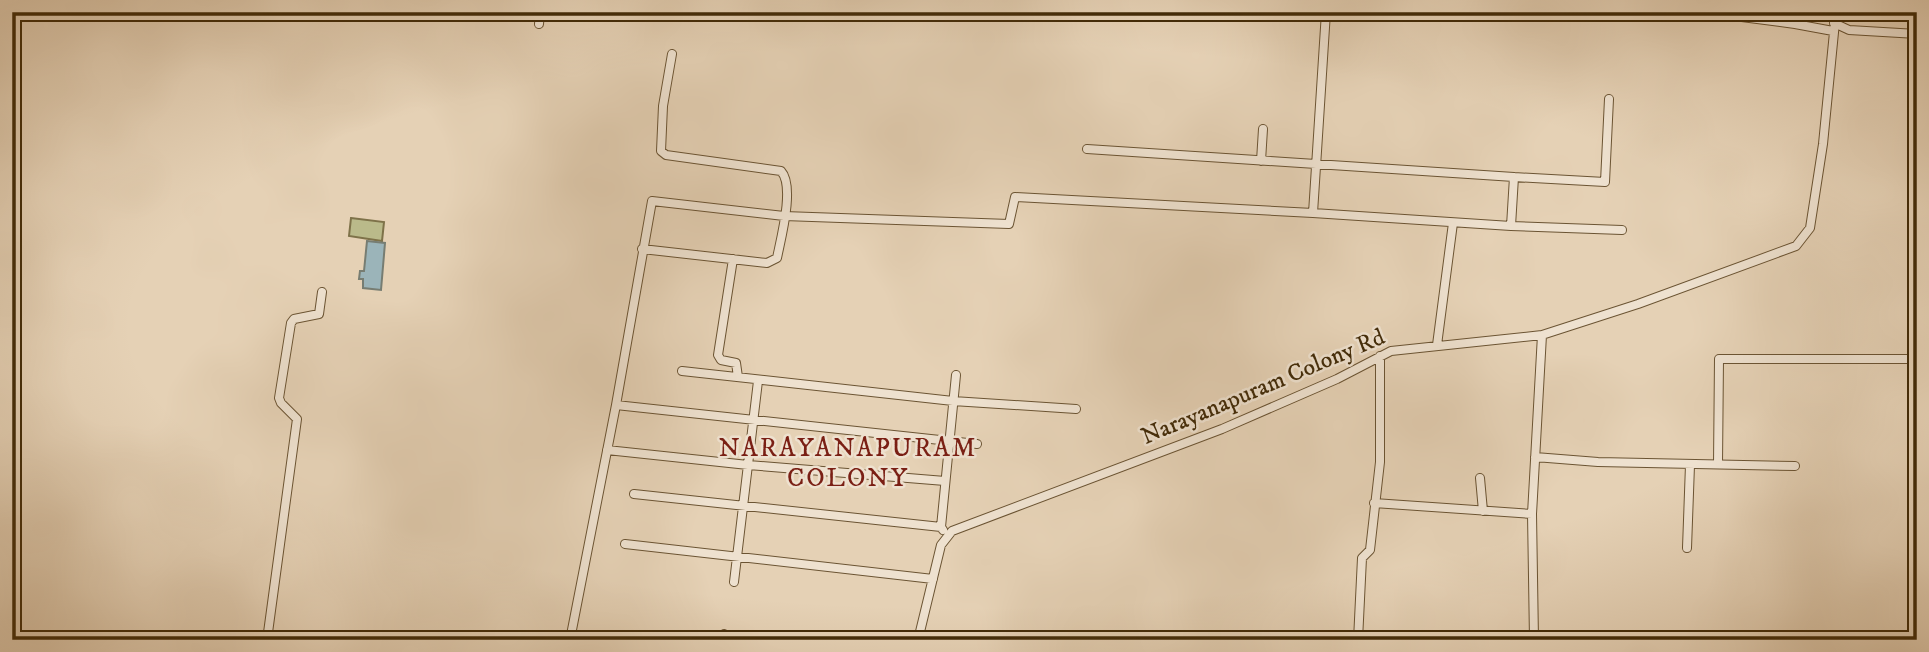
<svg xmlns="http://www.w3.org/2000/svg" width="1929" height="652" font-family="'IM FELL DW Pica',serif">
	<rect width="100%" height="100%" fill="#e5d1b5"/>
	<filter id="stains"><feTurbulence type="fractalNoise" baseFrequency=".00286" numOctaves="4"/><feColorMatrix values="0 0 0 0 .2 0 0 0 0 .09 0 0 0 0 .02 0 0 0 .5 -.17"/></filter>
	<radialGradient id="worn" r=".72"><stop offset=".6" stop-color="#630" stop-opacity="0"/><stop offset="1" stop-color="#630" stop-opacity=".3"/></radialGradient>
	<path fill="#baba8a" stroke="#7e7249" stroke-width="2" d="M351 218 384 222 382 241 349 236Z"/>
	<path fill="#9bb4b9" stroke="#777d72" stroke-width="2" d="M367 241 385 243 381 290 363 288V279H359L360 271H364Z"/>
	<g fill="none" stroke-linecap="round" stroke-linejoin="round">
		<defs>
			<path id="minor" d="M1734 16 1795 24 1833 31
				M1834 23 1849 30 1917 34
				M539 24 540 12
				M1087 149 1514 177 1511 226
				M1261 161 1263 129
				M1514 177 1605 182 1609 99
				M1313 213 1511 226 1622 230
				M642 249 767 263 777 258C781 238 795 186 781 171L666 155 661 151 663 106 672 54
				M733 259 718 355 721 360 736 363 738 377
				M1437 345 1453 223
				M682 371 953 401 1076 409
				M616 405 977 444
				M607 450 748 465 945 481
				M1535 457 1598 462 1795 466
				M1718 464 1719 359H1917
				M1480 478 1483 511
				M634 494 941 527
				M1374 503 1532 514
				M943 530 941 527 956 375
				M625 544 933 579
				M1687 548 1690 465
				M734 582 758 381
				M267 640 297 419 281 403 279 398 291 323 294 319 319 314 322 292
				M570 640 616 405 652 201 784 216 1009 224 1015 197 1313 213 1326 12
				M723 640 724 634
				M918 640 941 545 952 531 1222 429 1337 379 1391 351 1542 335 1638 304 1796 246 1810 228 1823 144 1836 12
				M1358 640 1362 558 1370 550 1380 462V356
				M1534 640 1532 514 1542 335"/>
		</defs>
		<use href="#minor" stroke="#6b5433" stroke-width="10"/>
		<use href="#minor" stroke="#eee1cf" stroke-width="8"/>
	</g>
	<g text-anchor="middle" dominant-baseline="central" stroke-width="5" stroke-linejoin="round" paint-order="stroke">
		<g font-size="24" fill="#422b08" stroke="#eee1cf">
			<text transform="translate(1263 387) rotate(-23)">Narayanapuram Colony Rd</text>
		</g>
		<g font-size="26" letter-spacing="2" fill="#7a1f14" stroke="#eee1cf">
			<text x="848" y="448">NARAYANAPURAM<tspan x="848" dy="30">COLONY</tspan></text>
		</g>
	</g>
	<rect width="1929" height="652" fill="none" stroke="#e5d1b5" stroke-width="42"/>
	<rect x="14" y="14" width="1901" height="624" fill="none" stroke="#422b08" stroke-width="3.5"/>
	<rect x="21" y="21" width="1887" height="610" fill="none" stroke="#422b08" stroke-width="2"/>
	<rect width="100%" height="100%" filter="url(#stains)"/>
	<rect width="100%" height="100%" fill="url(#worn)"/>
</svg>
